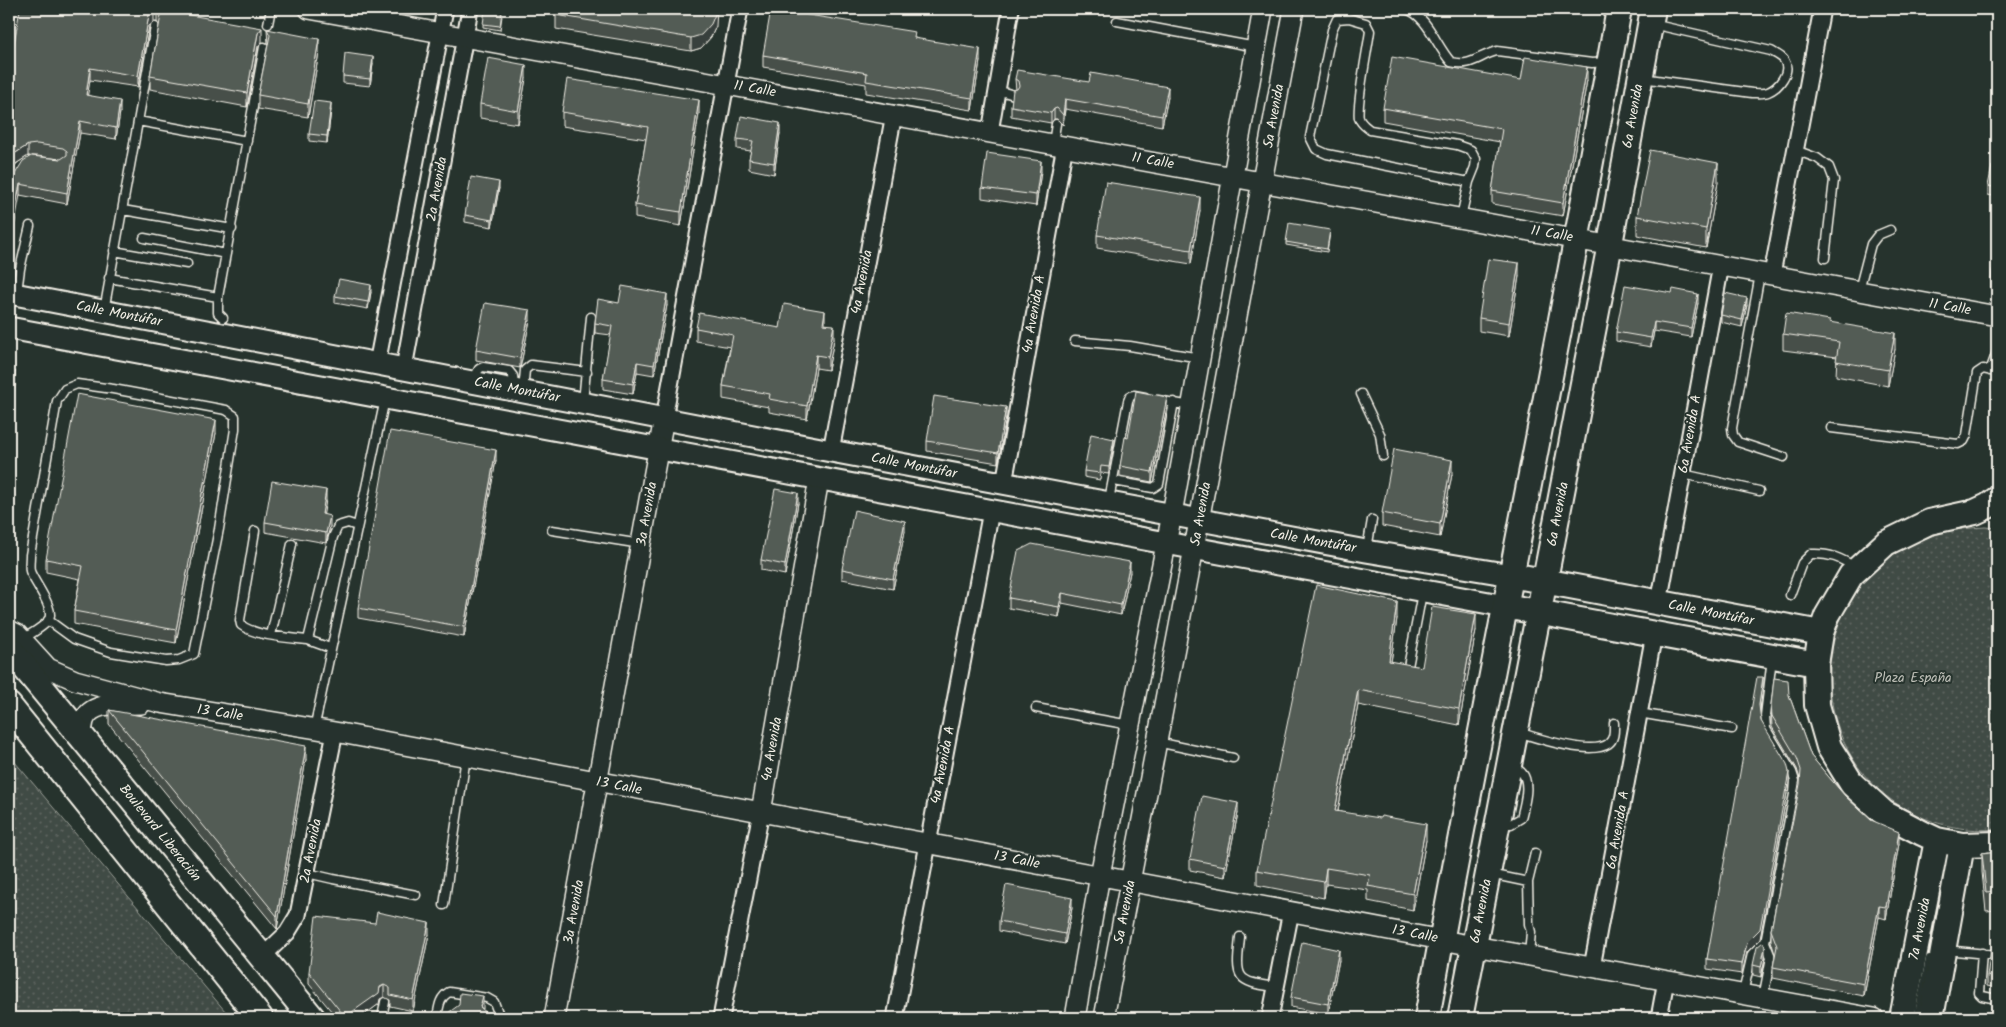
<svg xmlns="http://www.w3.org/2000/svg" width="2006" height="1027" font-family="Kalam,sans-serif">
	<defs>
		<pattern id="park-dots" width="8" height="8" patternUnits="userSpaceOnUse" patternTransform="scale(1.25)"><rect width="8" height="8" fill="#414b45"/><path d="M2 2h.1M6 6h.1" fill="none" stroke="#5d6560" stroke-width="1.8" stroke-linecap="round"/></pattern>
	</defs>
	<rect width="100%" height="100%" fill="#26332d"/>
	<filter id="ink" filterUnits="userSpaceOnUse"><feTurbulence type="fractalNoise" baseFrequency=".02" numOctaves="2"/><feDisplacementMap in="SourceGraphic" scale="10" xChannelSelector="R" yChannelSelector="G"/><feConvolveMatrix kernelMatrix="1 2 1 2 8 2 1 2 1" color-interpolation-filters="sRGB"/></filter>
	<g filter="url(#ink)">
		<path fill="url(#park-dots)" stroke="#9a9e96" d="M1986 527 1997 528V829C1968 832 1939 826 1913 813 1808 762 1800 607 1902 549 1929 534 1956 528 1986 527Z
			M9 755 231 1018H9Z"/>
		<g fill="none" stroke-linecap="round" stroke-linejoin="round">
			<defs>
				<path id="service" d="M1406 9C1428 16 1436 46 1451 62 1472 67 1478 56 1497 51L1592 63 1607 62
					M1117 21 1256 47
					M268 24 271 9
					M1642 78 1752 93C1757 93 1763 94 1768 92 1778 88 1792 72 1784 60 1781 56 1776 54 1771 51L1652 24
					M997 90 1014 95
					M138 121 247 141
					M1053 143 1056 124
					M1795 150 1817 158 1829 167 1834 180 1825 258
					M9 186C13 174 17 167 28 161
					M123 210 232 229
					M1461 217 1469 182 1475 167 1476 159 1471 150 1457 145 1370 130C1365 126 1361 124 1359 118 1356 106 1368 47 1370 31L1366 23 1349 18 1337 19 1332 30 1310 137 1316 149 1327 154 1469 182
					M144 238 226 254
					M114 251 187 264
					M1760 274 1732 428 1733 435 1738 442 1784 457
					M109 278 218 297
					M1859 290 1871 244 1878 235 1890 230
					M17 292 20 269 30 226
					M104 311 155 27
					M223 318 218 313V297L264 47
					M1075 341 1130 346 1200 358
					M1990 371 1997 352
					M473 380 479 369 483 367 509 371 513 376 514 387
					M523 391 525 370 531 365 587 372
					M1361 394 1380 434 1383 456
					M1158 400 1191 406
					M583 402 591 317
					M1831 428 1958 444 1964 441 1967 435 1977 373 1983 369 1997 372
					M1683 474 1759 491
					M1114 481 1153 488 1159 484 1174 402
					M1109 500 1128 401 1130 396 1134 395 1145 397
					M552 530 641 544
					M255 531 240 620 241 625C255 636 290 638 308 640
					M1367 549 1372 520
					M1790 595 1802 563 1811 554C1829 553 1841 558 1856 568
					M271 635 292 544
					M22 640C30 634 42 628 48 621 57 610 34 583 30 571 29 566 30 560 30 555L57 401 65 389 77 384 113 389 226 410 235 416V429L219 529 194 654 179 660 166 661 111 652 74 639 48 620
					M330 648 308 640 333 537 338 526 348 523 357 526
					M1407 672 1422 593
					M1036 708 1130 725
					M1639 713 1732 729
					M314 729 385 399
					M1518 732C1537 738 1590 756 1608 744 1615 739 1614 730 1614 723
					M1157 742 1233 758
					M1501 824H1511L1521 818C1524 806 1531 783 1522 773 1520 770 1514 768 1511 766
					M307 873 333 879 416 895
					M1490 874 1528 882
					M444 905 466 757
					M1240 937C1236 977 1234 982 1276 987
					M1945 950 1997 955
					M1982 953 1979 993 1982 996 1997 999
					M1529 955 1531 932 1529 924 1528 882 1535 853
					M1743 993 1752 954 1763 943
					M1763 998 1771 957 1765 942 1794 794 1795 781 1792 772 1766 729 1765 716 1772 658
					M382 1018 385 1002
					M437 1018C439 1007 439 998 449 992L487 998 494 1002 500 1018
					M1918 1018 1930 959"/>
				<path id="minor" d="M990 132 1011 9
					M1772 274 1822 9
					M377 364 445 9
					M404 368 470 9
					M664 418 740 9
					M831 451 894 114
					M1004 483 1065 145
					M1659 603 1721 265
					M262 957 287 933 298 915 335 732
					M1592 967 1654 634
					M721 1018 761 812
					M895 1018 991 511
					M1270 1018 1291 911
					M1659 1018 1666 980"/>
				<path id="tertiary" d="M309 9 1997 316
					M9 630 17 634 48 668 75 680 160 703 335 732 1474 946 1874 1018
					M81 736C82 731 83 726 84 721 91 700 123 705 141 704
					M761 812 819 479
					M554 1018 664 418
					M1075 1018 1100 875 1172 514 1263 9
					M1104 1018 1194 548 1294 9"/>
				<path id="secondary" d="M9 293 831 451 1366 551 1511 575
					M9 328 1505 606"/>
				<path id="primary" d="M1997 499 1988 506 1975 512 1929 522 1886 543 1851 575 1827 616 1821 633 1816 664 1817 705 1829 747 1852 784 1884 813 1922 833 1937 840 1962 845 1997 844
					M1511 575 1821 633
					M1505 606 1816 664
					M1427 1018C1488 681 1559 346 1619 9
					M1460 1018 1610 244 1653 9
					M1902 1018 1937 840
					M1931 1018 1962 845"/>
				<path id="trunk" d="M9 648 312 1018
					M9 706 260 1018"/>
			</defs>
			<use href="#service" stroke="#f4f1e8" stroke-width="11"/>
			<use href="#minor" stroke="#f4f1e8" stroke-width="19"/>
			<use href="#tertiary" stroke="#f4f1e8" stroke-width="22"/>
			<use href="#secondary" stroke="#f4f1e8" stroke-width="25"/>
			<use href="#primary" stroke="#f4f1e8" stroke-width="28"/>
			<use href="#trunk" stroke="#f4f1e8" stroke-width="29"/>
			<use href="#service" stroke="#26332d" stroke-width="8"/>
			<use href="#minor" stroke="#26332d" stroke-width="15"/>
			<use href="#tertiary" stroke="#26332d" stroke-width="19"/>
			<use href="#secondary" stroke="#26332d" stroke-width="21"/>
			<use href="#primary" stroke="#26332d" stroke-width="24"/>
			<use href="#trunk" stroke="#26332d" stroke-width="25"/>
		</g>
		<path fill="#474f49" stroke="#f4f1e8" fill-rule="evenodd" d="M157 9 262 42 258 46 247 107 150 89V76L159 25 157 22Z
			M152 10 154 22 149 26 138 87 90 80 87 95 120 112 116 139 80 133 67 204 20 195 12 179 30 156H28L14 165 9 72ZM32 156H37L59 159Z
			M556 15 716 26 711 37 701 48 691 51 556 29Z
			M502 16 500 30 483 27V24Z
			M267 29 319 52 308 117 258 109V95L268 44Z
			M915 38 980 61 972 110 866 93V84L763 67V55Z
			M373 64 370 86 343 83V76Z
			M526 78 518 124 480 118V104Z
			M1015 79 1168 97 1162 126 1065 109 1063 125 1057 119H1054L1051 123 1011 116V106L1016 90Z
			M1521 80H1587L1563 216 1492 204V191L1500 142 1383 121V108Z
			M331 110 327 143 309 141V134Z
			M562 112 699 113 681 226 635 218V205L646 139 562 126Z
			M780 133 774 174 749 169V159L751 151 737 149V139Z
			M1997 167V197L1988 195V186Z
			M1041 171 1036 206 982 198V188Z
			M1718 182 1706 248 1637 235V216Z
			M499 188 492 227 465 222V215Z
			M1200 210 1191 264 1097 248V235Z
			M1997 231V290L1991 289V281Z
			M1330 233 1327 252 1286 245V242Z
			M1519 276 1509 336 1479 331V318Z
			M371 292 368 309 335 303V296Z
			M1698 303 1691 337 1654 331 1651 347 1616 341V332Z
			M667 305 654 375 637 372 633 394 603 389V379L611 335 595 333V323Z
			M1747 305 1742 327 1721 322V315Z
			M530 320 520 368 476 360V350Z
			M1830 322 1895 349 1888 386 1836 376 1837 357 1783 350V334Z
			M825 324 834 339 828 370 816 368 807 419 769 412V407L723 399V386L730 347 696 341V328H780Z
			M1167 407 1152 482 1120 476V466L1128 438Z
			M1006 417 998 463 927 451V441Z
			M216 433 176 643 74 624V611L80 579 46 572V559Z
			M1114 445 1109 474 1101 473 1100 480 1084 477V471Z
			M496 460 464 637 358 618V608Z
			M1452 474 1440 537 1382 526V513Z
			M326 500 323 514 330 526 326 543 265 532V522Z
			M798 503 785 575 761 570V560Z
			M905 531 893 589 842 579V569Z
			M1130 572 1121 615 1062 603 1059 617 1009 608V598Z
			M1397 618 1391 662 1422 667 1476 630 1459 725 1358 705 1338 811 1426 840 1413 910 1368 901V890L1326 884 1324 898 1257 885V870Z
			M1763 688 1760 711 1761 721 1789 782 1760 939 1747 952 1742 974 1707 969V959Z
			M1789 695 1811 756 1845 796 1871 820 1899 843 1886 919 1879 917 1864 996 1773 978V967L1775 954 1771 941V930L1800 779 1797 769 1772 727 1771 705Z
			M109 710 306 759 277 929 109 724Z
			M1238 813 1225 877 1190 870V859Z
			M1997 851V910L1986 911 1982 872V853Z
			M1072 908 1065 944 999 931V921Z
			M429 934 413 1011 390 1006V1000L384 997 380 999 379 1004 360 1018H337L309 984V972Z
			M1997 950V988L1987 986V976Z
			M1765 958 1761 977 1753 975V965Z
			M1339 960 1328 1014 1291 1007V997Z"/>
		<path fill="#39403c" stroke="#f4f1e8" d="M152 9V13L154 10V22L149 26 138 87V76L149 15Z
			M717 9 716 26 711 37 701 48 691 51V38Z
			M262 28V42L258 46 247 107V93L258 33Z
			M319 39V52L308 117V104Z
			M980 49V61L972 110V98Z
			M373 57V64L370 86V79Z
			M526 65V78L518 124V111Z
			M1587 67V80L1563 216V203Z
			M90 68V80L86 106V95Z
			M1168 87V97L1162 126V116Z
			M1065 99V109L1063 125V115Z
			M699 100V113L681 226V212Z
			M120 101V112L116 139V128Z
			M331 103V110L327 143V136Z
			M1054 109V119L1051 123V113Z
			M80 121V133L67 204V193Z
			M780 123V133L774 174V163Z
			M28 145V156L14 165 9 173V161L14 154Z
			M1041 161V171L1036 206V195Z
			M1718 163V182L1706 248V229Z
			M499 182V188L492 227V220Z
			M20 184V195L9 254V242Z
			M1200 197V210L1191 264V250Z
			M1519 263V276L1509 336V323Z
			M371 285V292L368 309V302Z
			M667 294V305L654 375V365Z
			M1698 294V303L1691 337V328Z
			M1747 298V305L1742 327V320Z
			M530 310V320L520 368V358Z
			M825 311V325L823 324Z
			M1654 322V331L1651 347V338Z
			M834 325V339L828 370V357Z
			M1895 333V349L1888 386V370Z
			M816 355V368L807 419V406Z
			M637 362V372L633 394V384Z
			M15 371V385L9 414V400Z
			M1167 397V407L1152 482V472Z
			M1006 407V417L998 463V453Z
			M216 420V433L176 643V630Z
			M1114 439V445L1109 474V467Z
			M496 450V460L464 637V627Z
			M1452 460V474L1440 537V524Z
			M326 490V500L322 524V514Z
			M798 493V503L785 575V565Z
			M330 516V526L326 543V533Z
			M905 521V531L893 589V579Z
			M1130 562V572L1121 615V605Z
			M1062 593V603L1059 617V607Z
			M1397 602V618L1389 677V661Z
			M1476 614V630L1459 725V709Z
			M1763 677V688L1759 716V705Z
			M1358 690V705L1335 826V811Z
			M306 746V759L277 929V916Z
			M1789 772V782L1760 939 1747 952 1742 974V964Z
			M1238 803V813L1225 877V866Z
			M1426 824V840L1413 910V894Z
			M1899 832V843L1886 919V907Z
			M1326 868V884L1324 898V882Z
			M1072 898V908L1065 944V934Z
			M1879 906V917L1864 996V984Z
			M429 923V934L413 1011V1000Z
			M1765 947V958L1761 977V967Z
			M1339 950V960L1328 1014V1004Z
			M384 985V997L380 999 379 1004 360 1018H345V1017Z
			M483 996V1009L480 1007Z"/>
		<path fill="#525c55" stroke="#f4f1e8" d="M20 9H151V10H154L149 15 138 76 90 68 86 95 120 101 116 128 80 121 67 193 20 184 9 242V179H12L23 161 31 156 61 159 67 155V151L63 148 37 144 28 145 14 154 9 161V72Z
			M157 9 262 28 258 33 247 93 150 76 161 15Z
			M557 9H716V12L711 24 701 35 691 38 556 15Z
			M771 9 915 32 914 38 980 49 972 98 866 81 867 73 763 55Z
			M485 10 502 12 500 26 483 24Z
			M267 29 319 39 308 104 258 95 270 35Z
			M345 53 373 57 370 79 343 76Z
			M1392 57 1521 80 1525 57 1587 67 1563 203 1492 191 1502 129 1383 108Z
			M488 58 526 65 518 111 480 104Z
			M1017 70 1089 82 1091 73 1168 87 1162 116 1065 99 1063 115 1057 108 1054 109 1051 113 1011 106 1013 90 1017 89 1019 86 1018 81 1015 79Z
			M567 79 699 100 681 212 635 205 648 127 562 112Z
			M314 101 331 103 327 136 309 134Z
			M741 116 780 123 774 163 749 159 753 141 737 139Z
			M1650 150 1718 163 1706 229 1637 216Z
			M987 153 1041 161 1036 195 982 188Z
			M1992 166 1997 167V188L1988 186Z
			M471 177 499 182 492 220 465 215Z
			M1106 182 1200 197 1191 250 1097 235Z
			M1289 223 1330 230 1327 249 1286 242Z
			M1997 231V281H1991Z
			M1488 259 1519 263 1509 323 1479 318Z
			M339 279 371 285 368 302 335 296Z
			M1625 285 1672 293 1673 289 1698 294 1691 328 1654 322 1651 338 1616 332Z
			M622 286 667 294 654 365 637 362 633 384 603 379 612 326 595 323 598 299 619 303Z
			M1725 293 1747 298 1742 320 1721 315Z
			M485 303 530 310 520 358 476 350Z
			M784 304 825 311 823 324 834 325 828 357 816 355 807 406 769 399 770 394 723 386 733 335 696 328 699 313 780 328Z
			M1786 313 1830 320 1829 322 1895 333 1888 370 1836 361 1839 342 1783 334Z
			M9 370 15 371 9 400Z
			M1136 391 1167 397 1152 472 1120 466 1125 437 1128 438Z
			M77 394 216 420 176 630 74 611 83 566 46 559Z
			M934 396 1006 407 998 453 927 441Z
			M390 431 496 450 464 627 358 608Z
			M1091 434 1114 439 1109 467 1101 466 1100 473 1084 471Z
			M1394 449 1452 460 1440 524 1382 513Z
			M272 481 326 490 322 514 330 516 326 533 265 522Z
			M775 489 798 493 785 565 761 560Z
			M854 510 905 521 893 579 842 569Z
			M1032 544 1130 562 1121 605 1062 593 1059 607 1009 598 1018 551Z
			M1316 585 1397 602 1389 661 1422 667 1432 607 1476 614 1459 709 1358 690 1335 811 1380 818 1381 816 1426 824 1413 894 1368 886 1370 875 1326 868 1324 882 1257 870Z
			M1757 677H1763L1759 705 1761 721 1787 764 1789 772 1760 929 1747 942 1742 964 1707 959Z
			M1774 678 1788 680 1789 695 1811 756 1845 796 1871 820 1899 832 1886 907 1879 906 1864 984 1773 967 1777 946 1771 930 1800 784 1801 770 1797 758 1772 716 1771 705Z
			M109 710 306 746 277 916Z
			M1202 796 1238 803 1225 866 1190 859Z
			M1997 851V891L1986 892 1982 853Z
			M1006 885 1072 898 1065 934 999 921Z
			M377 912 429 923 413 1000 390 995V988L384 985 380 987 379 993 345 1017 309 972 316 916 375 923Z
			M1302 942 1339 950 1328 1004 1291 997Z
			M1763 942 1765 947 1761 967 1753 965 1757 947Z
			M1991 950H1997V978L1987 976Z
			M460 993 483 996 480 1007 490 1016V1018H440V1014L448 1013 459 1005Z
			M1781 1012 1819 1018H1779Z"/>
	</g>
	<g text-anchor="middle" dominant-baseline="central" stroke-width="4" stroke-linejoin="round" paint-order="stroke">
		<g font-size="14" fill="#f4f1e8" stroke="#26332d">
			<text transform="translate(755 89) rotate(10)">11 Calle</text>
			<text transform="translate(1274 116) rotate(-80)">5a Avenida</text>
			<text transform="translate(1633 116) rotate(-80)">6a Avenida</text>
			<text transform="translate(1153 161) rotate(10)">11 Calle</text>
			<text transform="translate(437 189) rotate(-80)">2a Avenida</text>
			<text transform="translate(1552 234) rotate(10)">11 Calle</text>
			<text transform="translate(862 282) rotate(-79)">4a Avenida</text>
			<text transform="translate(1950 307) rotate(10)">11 Calle</text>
			<text transform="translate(119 314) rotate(11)">Calle Montúfar</text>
			<text transform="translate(1034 314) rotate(-80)">4a Avenida A</text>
			<text transform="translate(517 390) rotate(11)">Calle Montúfar</text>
			<text transform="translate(1690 434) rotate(-80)">6a Avenida A</text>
			<text transform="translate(914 466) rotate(11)">Calle Montúfar</text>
			<text transform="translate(647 514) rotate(-80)">3a Avenida</text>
			<text transform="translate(1201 514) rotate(-80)">5a Avenida</text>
			<text transform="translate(1558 514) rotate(-79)">6a Avenida</text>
			<text transform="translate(1313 541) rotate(10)">Calle Montúfar</text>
			<text transform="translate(1711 613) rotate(11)">Calle Montúfar</text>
			<text transform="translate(220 713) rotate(9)">13 Calle</text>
			<text transform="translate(772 749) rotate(-80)">4a Avenida</text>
			<text transform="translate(943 765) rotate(-79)">4a Avenida A</text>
			<text transform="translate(619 786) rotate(11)">13 Calle</text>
			<text transform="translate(1618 830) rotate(-80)">6a Avenida A</text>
			<text transform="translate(160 833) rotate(51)">Boulevard Liberación</text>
			<text transform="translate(311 851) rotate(-79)">2a Avenida</text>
			<text transform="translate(1017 860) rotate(11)">13 Calle</text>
			<text transform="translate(1481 911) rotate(-79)">6a Avenida</text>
			<text transform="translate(574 912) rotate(-80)">3a Avenida</text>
			<text transform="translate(1125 912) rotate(-79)">5a Avenida</text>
			<text transform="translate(1920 929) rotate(-79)">7a Avenida</text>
			<text transform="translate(1415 934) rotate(11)">13 Calle</text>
		</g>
		<g font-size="14" fill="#bebfb7" stroke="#26332d">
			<text x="1913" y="678">Plaza España</text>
		</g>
	</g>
	<rect width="2006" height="1027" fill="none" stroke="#26332d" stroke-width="30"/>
	<rect x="15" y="15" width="1976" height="997" fill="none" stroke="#f4f1e8" stroke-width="2" filter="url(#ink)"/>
</svg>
